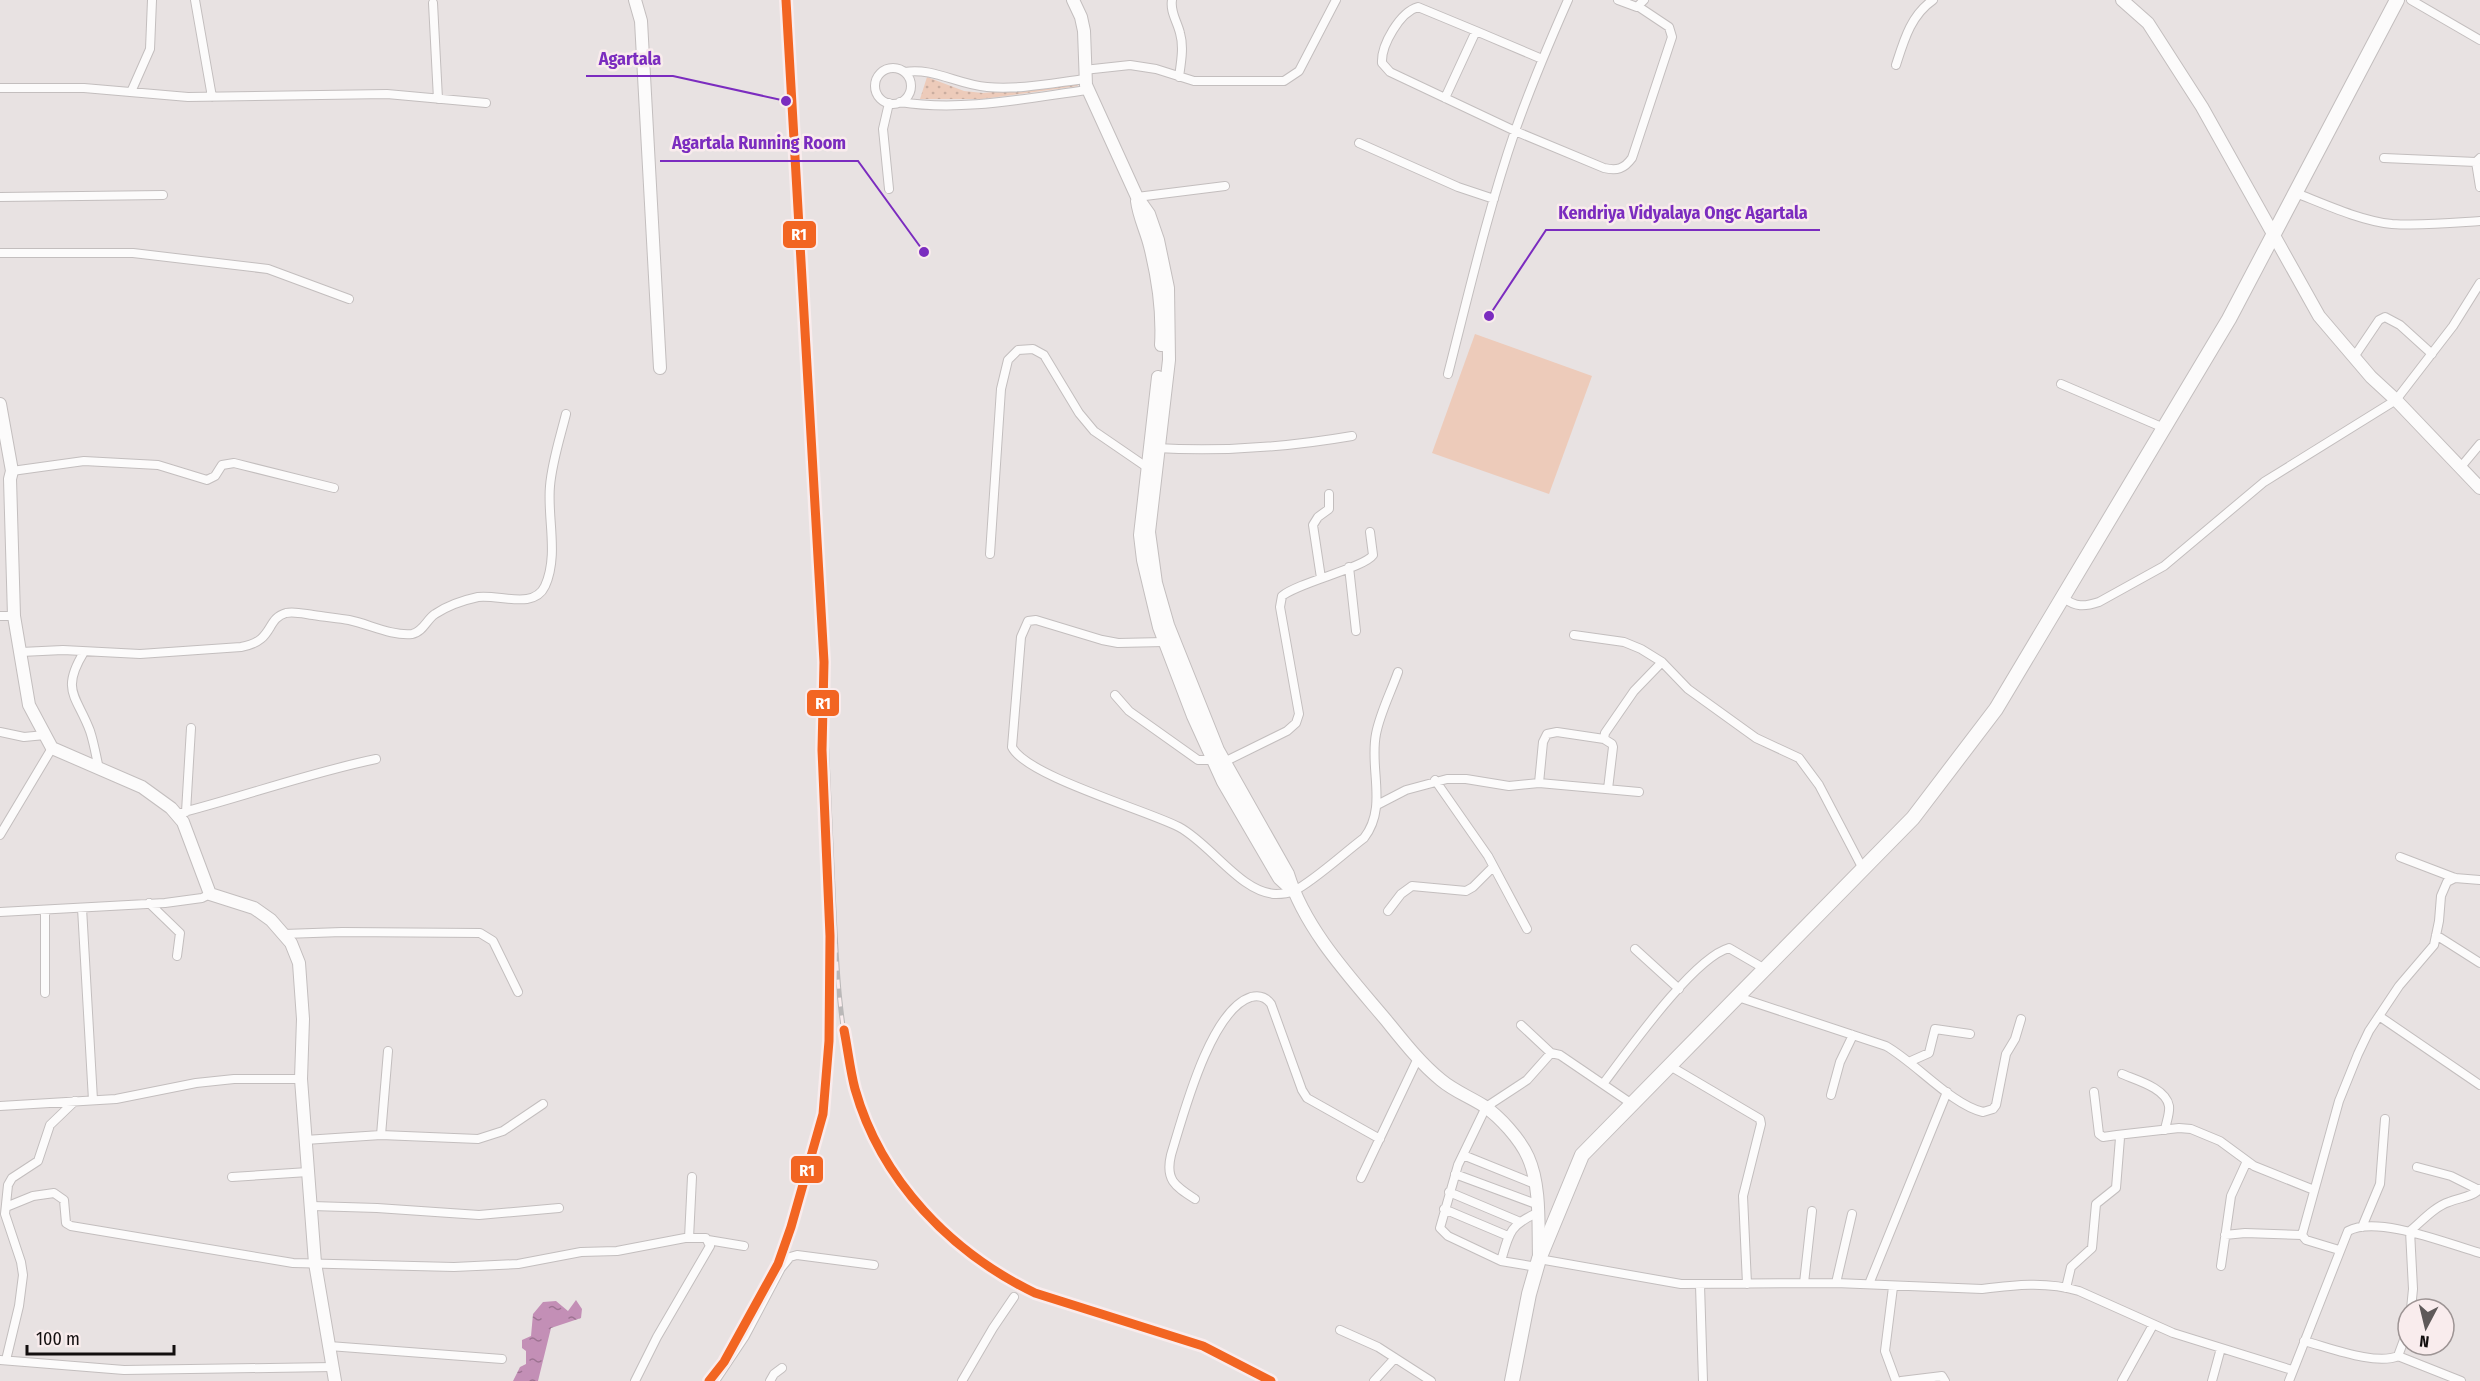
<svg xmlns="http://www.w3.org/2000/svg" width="2480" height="1381" font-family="'Fira Sans Condensed',sans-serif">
	<defs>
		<pattern id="grass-dots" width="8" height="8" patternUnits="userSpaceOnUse" patternTransform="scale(1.5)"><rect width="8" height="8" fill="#edcbba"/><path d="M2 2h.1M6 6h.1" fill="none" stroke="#caad9f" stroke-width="1.8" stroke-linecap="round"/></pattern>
		<pattern id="water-ripples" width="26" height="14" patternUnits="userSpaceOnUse" patternTransform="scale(1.5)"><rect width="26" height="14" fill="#c38fb6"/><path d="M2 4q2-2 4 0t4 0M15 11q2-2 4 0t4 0" fill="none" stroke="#9d7392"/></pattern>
	</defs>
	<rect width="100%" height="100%" fill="#e8e2e2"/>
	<path fill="url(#grass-dots)" d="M927 77 964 91 983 93 1076 84 1078 86 982 99H920Z"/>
	<path fill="#edcbba" d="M1475 334 1592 376 1549 494 1432 453Z"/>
	<path fill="url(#water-ripples)" d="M576 1300 582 1309 581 1318 551 1328 538 1381H513L520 1367 526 1364V1351L522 1348V1340L531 1336 533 1314 543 1302 556 1301 568 1311Z"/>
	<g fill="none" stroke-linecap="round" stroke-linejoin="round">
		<defs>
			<path id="street" d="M195 0 212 97
				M1172 0C1170 12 1177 21 1180 33 1184 47 1181 62 1179 77
				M1618 0 1637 7 1644 0
				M2411 0 2480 40
				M433 3 438 99
				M1476 31 1418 7C1400 12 1381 45 1382 63L1390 72 1515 131 1604 168C1617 171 1624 169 1632 158L1672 37 1669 27 1639 7
				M1896 65C1904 40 1911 15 1933 0
				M875 86a18 18 0 1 1 36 0a18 18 0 1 1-36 0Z
				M1084 70 1130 65 1156 69 1194 81H1284L1299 71 1336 0
				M905 72C932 67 959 85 987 87 1019 90 1053 83 1085 79
				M0 88H84L188 97 387 94 486 103
				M131 92 150 49 152 0
				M1445 98 1476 31 1542 59
				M900 102C962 112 1027 98 1088 90
				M889 103 883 129 889 189
				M1359 143 1458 187 1494 199
				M2384 158 2476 162
				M2480 158 2476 162 2480 187
				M2296 193C2324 204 2361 221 2392 224 2422 226 2451 223 2480 221
				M0 197 163 195
				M1137 197 1225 186
				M0 253H133L268 269 349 299
				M2354 357 2379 320 2385 317 2400 325 2432 354
				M1448 374C1469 292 1488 210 1515 131 1531 86 1549 43 1568 0
				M2061 384 2164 428
				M1156 448C1222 452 1288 447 1352 436
				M2460 468 2480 444
				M12 471 84 461 158 465 207 480 215 476 222 465 234 463 334 488
				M990 554 1001 389 1008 360 1018 350 1033 349 1044 355 1079 413 1094 431 1148 468
				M1349 567 1356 631
				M1321 578 1313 525 1318 517 1329 509V494
				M2063 598C2076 607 2084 607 2099 602L2164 566 2264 482 2396 400 2453 326 2480 283
				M0 616H14
				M1574 635 1624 642 1641 649 1662 662 1688 689 1756 738 1799 758 1819 785 1863 869
				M1164 642 1118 643 1102 640 1036 620 1028 621 1021 637 1012 747C1026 776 1146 810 1179 827 1211 844 1241 893 1276 894 1282 894 1289 893 1294 891 1315 880 1344 853 1364 838 1388 807 1369 769 1376 734 1380 713 1391 692 1398 672
				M21 652 63 650 140 654 241 647C275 641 265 619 286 613 294 611 305 614 313 615 325 617 337 618 349 620 369 624 391 636 412 634 423 632 427 619 435 614 447 606 464 600 478 597 499 594 534 610 545 586 559 555 547 518 550 486 552 462 560 438 566 414
				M84 652C60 691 77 696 90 731 94 743 96 756 99 769
				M1115 695 1129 711 1198 760H1212
				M0 732 24 737 45 735
				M1224 762 1287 731 1296 723 1299 714 1280 607 1282 596C1299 582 1364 568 1373 555L1370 532
				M1435 780 1488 856 1527 929
				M1539 783 1543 742 1547 734 1557 732 1604 739
				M1608 789 1613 747 1612 744 1604 739 1605 733 1634 691 1662 662
				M1377 805 1406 790 1447 779H1466L1509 786 1539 783 1639 792
				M186 812 191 728
				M176 814C243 797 308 773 376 759
				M0 835 52 748
				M2400 857 2455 878 2480 880
				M149 903 180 933 177 956
				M82 908 93 1100
				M45 910V993
				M1388 911 1401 894 1412 886 1466 891 1473 887 1493 867
				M0 912 165 903 202 898 210 894
				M284 934 342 932 480 933 493 941 518 992
				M2436 935 2480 963
				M1635 949 1679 989
				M1738 997 1886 1046C1916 1063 1952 1105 1983 1112L1993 1109 1996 1105 2006 1054 2015 1039 2021 1019
				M2379 1016 2480 1085
				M1521 1025 1551 1053
				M1911 1061 1929 1053 1935 1029 1970 1034
				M1670 1066 1760 1119 1761 1124 1743 1196 1747 1284
				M2122 1074C2136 1080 2166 1088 2169 1106 2170 1114 2166 1122 2165 1130
				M1603 1084C1628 1051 1693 958 1729 948L1765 969
				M1831 1095 1840 1062 1853 1035
				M0 1106 116 1099 196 1083 234 1079H301
				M381 1135 388 1051
				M2117 1135 2179 1128 2191 1129 2220 1141 2254 1166 2314 1190
				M305 1140 381 1135 478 1139 503 1131 543 1104
				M1463 1155 1535 1184
				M2417 1167 2451 1176 2479 1190
				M1455 1174 1536 1204
				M232 1177 308 1172
				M1361 1178 1418 1058
				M1449 1192 1518 1221
				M1195 1199C1175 1186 1165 1180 1171 1155 1183 1116 1210 1010 1251 997 1259 995 1266 997 1271 1004L1302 1090 1307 1098 1380 1139
				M312 1206 377 1208 479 1215 559 1208
				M6 1207 33 1196 54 1193 64 1200 66 1223 71 1226 293 1263 454 1267 518 1264 581 1252 617 1251 685 1238H706L710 1246 657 1337 635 1381
				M1444 1209 1508 1236
				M2362 1227 2380 1184 2385 1119
				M2225 1235 2245 1233 2302 1235
				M689 1238 692 1177
				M708 1240 744 1246
				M2339 1250 2306 1240 2302 1235 2339 1101 2358 1054 2369 1031 2399 986 2434 945 2439 921 2441 896 2447 882 2455 878
				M1539 1259 1681 1284 1836 1283 1982 1289C2014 1285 2047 1281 2079 1291L2173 1333 2292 1370
				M1501 1261C1509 1233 1510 1225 1537 1213
				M2221 1266 2231 1196 2247 1161
				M1537 1267 1501 1261 1448 1236 1440 1228 1458 1165 1486 1107 1527 1080 1551 1053 1560 1055 1632 1104
				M1804 1283 1812 1211
				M1836 1283 1852 1214
				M1869 1284 1947 1092
				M1700 1285 1703 1381
				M1893 1287 1885 1351 1896 1381
				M2066 1288 2071 1267 2092 1248 2096 1204 2116 1188 2120 1138 2117 1135 2103 1137 2099 1134 2094 1092
				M2411 1309 2413 1289 2410 1231C2422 1221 2434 1207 2449 1202 2461 1197 2470 1198 2480 1189
				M1340 1330 1378 1347 1431 1381
				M2304 1341C2328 1347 2376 1366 2398 1356L2408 1329
				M329 1346 502 1359
				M2398 1356 2461 1381
				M0 1360 124 1370 333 1367
				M6 1360 19 1306 23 1275 21 1262 5 1214 8 1185 12 1178 38 1161 50 1125 75 1101
				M715 1381 745 1336 781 1268 790 1257 797 1255 874 1265
				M770 1381 774 1374 782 1368
				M962 1381 993 1328 1014 1297
				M1374 1381 1395 1358
				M1901 1381 1942 1376 1945 1381
				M2122 1381 2153 1325
				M2212 1381 2221 1348
				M2289 1381 2348 1231C2378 1215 2448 1244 2480 1253"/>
			<path id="secondary" d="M635 0 641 21 660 368
				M1073 0 1081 17 1084 31 1086 85 1137 197 1149 214 1158 240 1168 288 1169 360 1149 532 1156 583 1168 625 1218 750 1288 874C1305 929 1349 976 1386 1020 1403 1041 1420 1063 1441 1080 1454 1091 1470 1097 1484 1106 1500 1117 1520 1139 1528 1157 1541 1186 1538 1225 1539 1257
				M2122 0 2148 23 2202 107 2319 316 2371 377 2396 400 2480 488
				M1137 201C1139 217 1146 230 1150 246 1158 278 1163 312 1161 345
				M1158 377 1140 535 1143 560 1159 627 1193 716 1223 782 1279 878 1292 890
				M0 404 12 471 10 479 14 616 29 705 52 748 142 787 171 808 183 822 210 894 254 908 271 920 291 943 299 963 303 1019 301 1079 315 1263 335 1381"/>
			<path id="primary" d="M1512 1381 1529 1294 1539 1259 1582 1155 1913 818 1996 709 2229 319 2397 0"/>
		</defs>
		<use href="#street" stroke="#c3bebe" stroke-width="10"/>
		<use href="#secondary" stroke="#c3bebe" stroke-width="14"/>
		<use href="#primary" stroke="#c3bebe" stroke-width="16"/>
		<use href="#street" stroke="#fcfbfb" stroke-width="8"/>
		<use href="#secondary" stroke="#fcfbfb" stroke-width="12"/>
		<use href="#primary" stroke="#fcfbfb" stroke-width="14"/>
		<defs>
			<path id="rail" d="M786 0 791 91
				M824 692C827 758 830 823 833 889 836 955 838 1023 855 1088 877 1168 938 1242 1010 1281 1092 1325 1192 1329 1271 1381"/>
		</defs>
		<use href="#rail" stroke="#bab8b8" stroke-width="5"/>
		<use href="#rail" stroke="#f9eced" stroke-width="3" stroke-dasharray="9" stroke-linecap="butt"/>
		<defs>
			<path id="rail-1" d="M844 1030C848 1050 850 1070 855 1089 881 1181 952 1253 1035 1293L1203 1346 1271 1381
				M709 1381 724 1362 778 1264 791 1227 823 1114 829 1041 830 936 822 750 824 662 786 0"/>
		</defs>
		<use href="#rail-1" stroke="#f9eced" stroke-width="14"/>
		<use href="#rail-1" stroke="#f26522" stroke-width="9"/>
	</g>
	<path fill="none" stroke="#7b2cbf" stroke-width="2" d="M786 101L673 76H586M924 252L858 161H660M1489 316L1546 230H1820"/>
	<g fill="#7b2cbf" stroke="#f9eced" stroke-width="2">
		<circle cx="786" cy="101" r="6"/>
		<circle cx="924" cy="252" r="6"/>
		<circle cx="1489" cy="316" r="6"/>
	</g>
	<g font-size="18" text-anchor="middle" font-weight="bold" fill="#7b2cbf" stroke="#f9eced" stroke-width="5" stroke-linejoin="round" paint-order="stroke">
		<text x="630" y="65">Agartala</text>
		<text x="759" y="149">Agartala Running Room</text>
		<text x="1683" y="219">Kendriya Vidyalaya Ongc Agartala</text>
	</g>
	<g stroke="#f9eced" stroke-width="2">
		<rect x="782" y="220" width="35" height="29" rx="6" fill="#f26522"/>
		<rect x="806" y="689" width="34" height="28" rx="6" fill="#f26522"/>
		<rect x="790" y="1155" width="34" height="29" rx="6" fill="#f26522"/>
	</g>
	<g font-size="16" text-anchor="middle" font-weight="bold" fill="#fff">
		<text x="799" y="240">R1</text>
		<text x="823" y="709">R1</text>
		<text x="807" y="1176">R1</text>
	</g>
	<g transform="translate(2426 1327) rotate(187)"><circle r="28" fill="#f9eced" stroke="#9d9494" stroke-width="1.5"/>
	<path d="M0-4.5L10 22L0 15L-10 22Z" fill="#5e5959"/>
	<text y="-9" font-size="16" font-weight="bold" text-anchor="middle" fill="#130f0f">N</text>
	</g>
	<path d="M27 1345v9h147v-9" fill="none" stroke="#130f0f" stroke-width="3"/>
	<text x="36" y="1345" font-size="18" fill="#130f0f" stroke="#f9eced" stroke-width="4.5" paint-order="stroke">100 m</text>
</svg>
